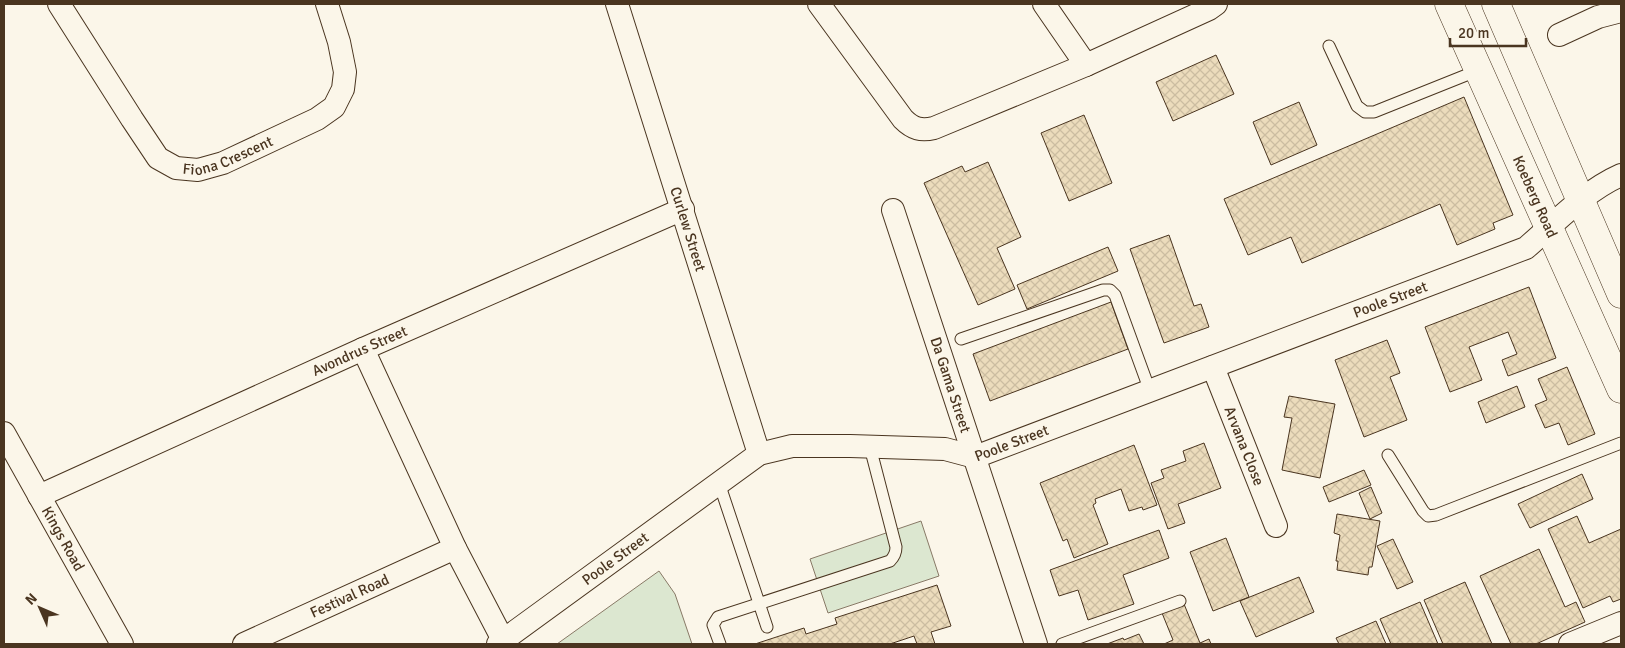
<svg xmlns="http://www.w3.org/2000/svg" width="1625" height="648" font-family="Signika,sans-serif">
	<defs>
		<pattern id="building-cross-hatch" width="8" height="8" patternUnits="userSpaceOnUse" patternTransform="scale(1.25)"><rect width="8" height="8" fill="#ecdcbc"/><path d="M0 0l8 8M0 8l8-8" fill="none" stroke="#ccbda1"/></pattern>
	</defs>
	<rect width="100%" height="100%" fill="#fbf6e9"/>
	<path fill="#dce7d0" stroke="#887966" d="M921 521 939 576 828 613 810 559Z
		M659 571 675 594 692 644H557Z"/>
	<path fill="url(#building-cross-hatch)" stroke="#4a3520" d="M1216 55 1234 94 1173 121 1156 82Z
		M1464 97 1513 215 1493 223 1495 229 1457 245 1440 204 1302 263 1291 237 1248 255 1224 199Z
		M1299 102 1317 145 1271 165 1253 122Z
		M1084 115 1112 183 1069 201 1041 133Z
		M988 162 1021 237 997 248 1015 289 978 305 924 183 962 166 965 172Z
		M1169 235 1194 306 1201 304 1209 327 1164 343 1130 249Z
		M1108 247 1118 271 1027 309 1017 285Z
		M1529 287 1556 358 1508 376 1502 360 1517 354 1508 332 1469 347 1482 380 1450 392 1425 327Z
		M1111 302 1128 349 990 401 973 354Z
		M1387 340 1400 373 1390 377 1407 420 1364 437 1335 360Z
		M1567 367 1595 434 1568 445 1559 423 1545 428 1535 405 1547 400 1538 379Z
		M1517 386 1525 407 1486 423 1478 402Z
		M1289 396 1335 404 1320 478 1282 470 1292 418 1284 417Z
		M1204 443 1221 488 1178 504 1185 523 1168 529 1151 483 1164 478 1161 470 1186 461 1183 451Z
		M1134 445 1157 505 1143 510 1142 507 1129 511 1121 489 1095 499 1096 503 1093 505 1108 544 1074 558 1067 539 1063 541 1040 483Z
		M1364 470 1371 485 1329 502 1323 487Z
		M1582 474 1593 499 1530 528 1518 504Z
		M1371 487 1382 513 1370 519 1359 493Z
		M1337 514 1380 521 1372 567H1369L1368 575 1337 570 1338 561H1336L1340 535 1334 533Z
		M1577 516 1589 543 1621 529V599L1613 602 1610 596 1583 608 1548 529Z
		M1159 530 1169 558 1123 575 1134 604 1088 620 1078 590 1059 596 1050 570Z
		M1226 538 1249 597 1213 611 1190 552Z
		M1393 539 1413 582 1397 589 1377 546Z
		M1539 549 1565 607 1576 602 1585 622 1536 644H1511L1480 576Z
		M1299 577 1314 612 1256 637 1240 601Z
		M1465 582 1492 644H1443L1424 600Z
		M937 585 951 626 931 632 935 644H917L914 636 890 644H755L804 628 806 634 837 624 835 618Z
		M1420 602 1438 644H1391L1380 619Z
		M1184 604 1200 643 1209 639 1211 644H1164L1173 640 1162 613Z
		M1376 621 1386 644H1339L1336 638Z
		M1139 634 1144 644H1107L1123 638 1124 640Z"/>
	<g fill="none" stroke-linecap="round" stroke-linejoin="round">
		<defs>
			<path id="lane" d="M1329 46 1357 106 1365 112H1374L1479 70
				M961 339 1103 290H1110L1115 295 1150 391
				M1388 455 1423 511 1428 516 1436 515 1621 443
				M719 483 767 627
				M720 644 713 625 718 617 890 561C894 557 896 553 896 547L870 447
				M1062 644 1180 601"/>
			<g id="street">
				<path id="s1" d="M59 4 132 119 158 158 176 168 198 170 223 163 317 119 334 107 343 89 345 72 339 42 327 4"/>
				<path id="s2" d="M617 4 759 454"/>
				<path d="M819 4 903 119C913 129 921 131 934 128L1086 65 1209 9 1216 4"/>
				<path d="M1044 4 1086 65"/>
				<path d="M1559 35 1598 17 1621 11"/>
				<path id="s3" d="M893 210 1036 644"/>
				<path d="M363 349 455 548 503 640"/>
				<path id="s4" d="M1213 367 1276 526"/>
				<path id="s5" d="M4 433 122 644"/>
				<path id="s6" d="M39 496 363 349 683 209"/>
				<path id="s7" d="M244 644 455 548"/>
				<path id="s8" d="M498 644 759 454 792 446H850L945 449 975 457 1526 248C1556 222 1585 191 1621 175"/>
				<path d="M1570 644 1621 623"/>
			</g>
			<g id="primary">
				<path id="s9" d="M1449 4 1621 389"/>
				<path d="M1496 4 1621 294"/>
			</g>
		</defs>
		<use href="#lane" stroke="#4a3520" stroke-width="13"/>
		<use href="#street" stroke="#4a3520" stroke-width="24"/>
		<use href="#primary" stroke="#4a3520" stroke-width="29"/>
		<use href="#lane" stroke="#fbf6e9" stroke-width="11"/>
		<use href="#street" stroke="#fbf6e9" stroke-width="22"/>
		<use href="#primary" stroke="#fbf6e9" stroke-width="28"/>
	</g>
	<g text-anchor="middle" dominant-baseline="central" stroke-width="4" stroke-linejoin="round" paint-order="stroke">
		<g font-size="15" fill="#4a3520" stroke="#fbf6e9">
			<text stroke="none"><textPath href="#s1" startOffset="258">Fiona Crescent</textPath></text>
			<text stroke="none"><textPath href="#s9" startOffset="211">Koeberg Road</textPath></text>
			<text stroke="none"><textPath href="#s2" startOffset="236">Curlew Street</textPath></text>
			<text stroke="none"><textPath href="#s8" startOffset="985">Poole Street</textPath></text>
			<text stroke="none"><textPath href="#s6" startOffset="352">Avondrus Street</textPath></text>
			<text stroke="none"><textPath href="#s3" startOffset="184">Da Gama Street</textPath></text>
			<text stroke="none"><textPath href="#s8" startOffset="580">Poole Street</textPath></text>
			<text stroke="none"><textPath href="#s4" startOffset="85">Arvana Close</textPath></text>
			<text stroke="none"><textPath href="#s5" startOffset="121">Kings Road</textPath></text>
			<text stroke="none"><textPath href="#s8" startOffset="145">Poole Street</textPath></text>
			<text stroke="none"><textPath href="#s7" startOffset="116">Festival Road</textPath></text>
		</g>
	</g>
	<rect width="1625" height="648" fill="none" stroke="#4a3520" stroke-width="10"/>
	<g transform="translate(40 608) rotate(315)" stroke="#fbf6e9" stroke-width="4" paint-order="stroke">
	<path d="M0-4L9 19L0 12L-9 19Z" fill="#4a3520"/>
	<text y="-8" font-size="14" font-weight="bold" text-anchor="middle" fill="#4a3520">N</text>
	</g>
	<path d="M1450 38v8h76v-8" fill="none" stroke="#4a3520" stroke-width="2.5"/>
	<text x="1458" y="38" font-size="15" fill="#4a3520" stroke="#fbf6e9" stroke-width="4" paint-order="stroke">20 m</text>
</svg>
